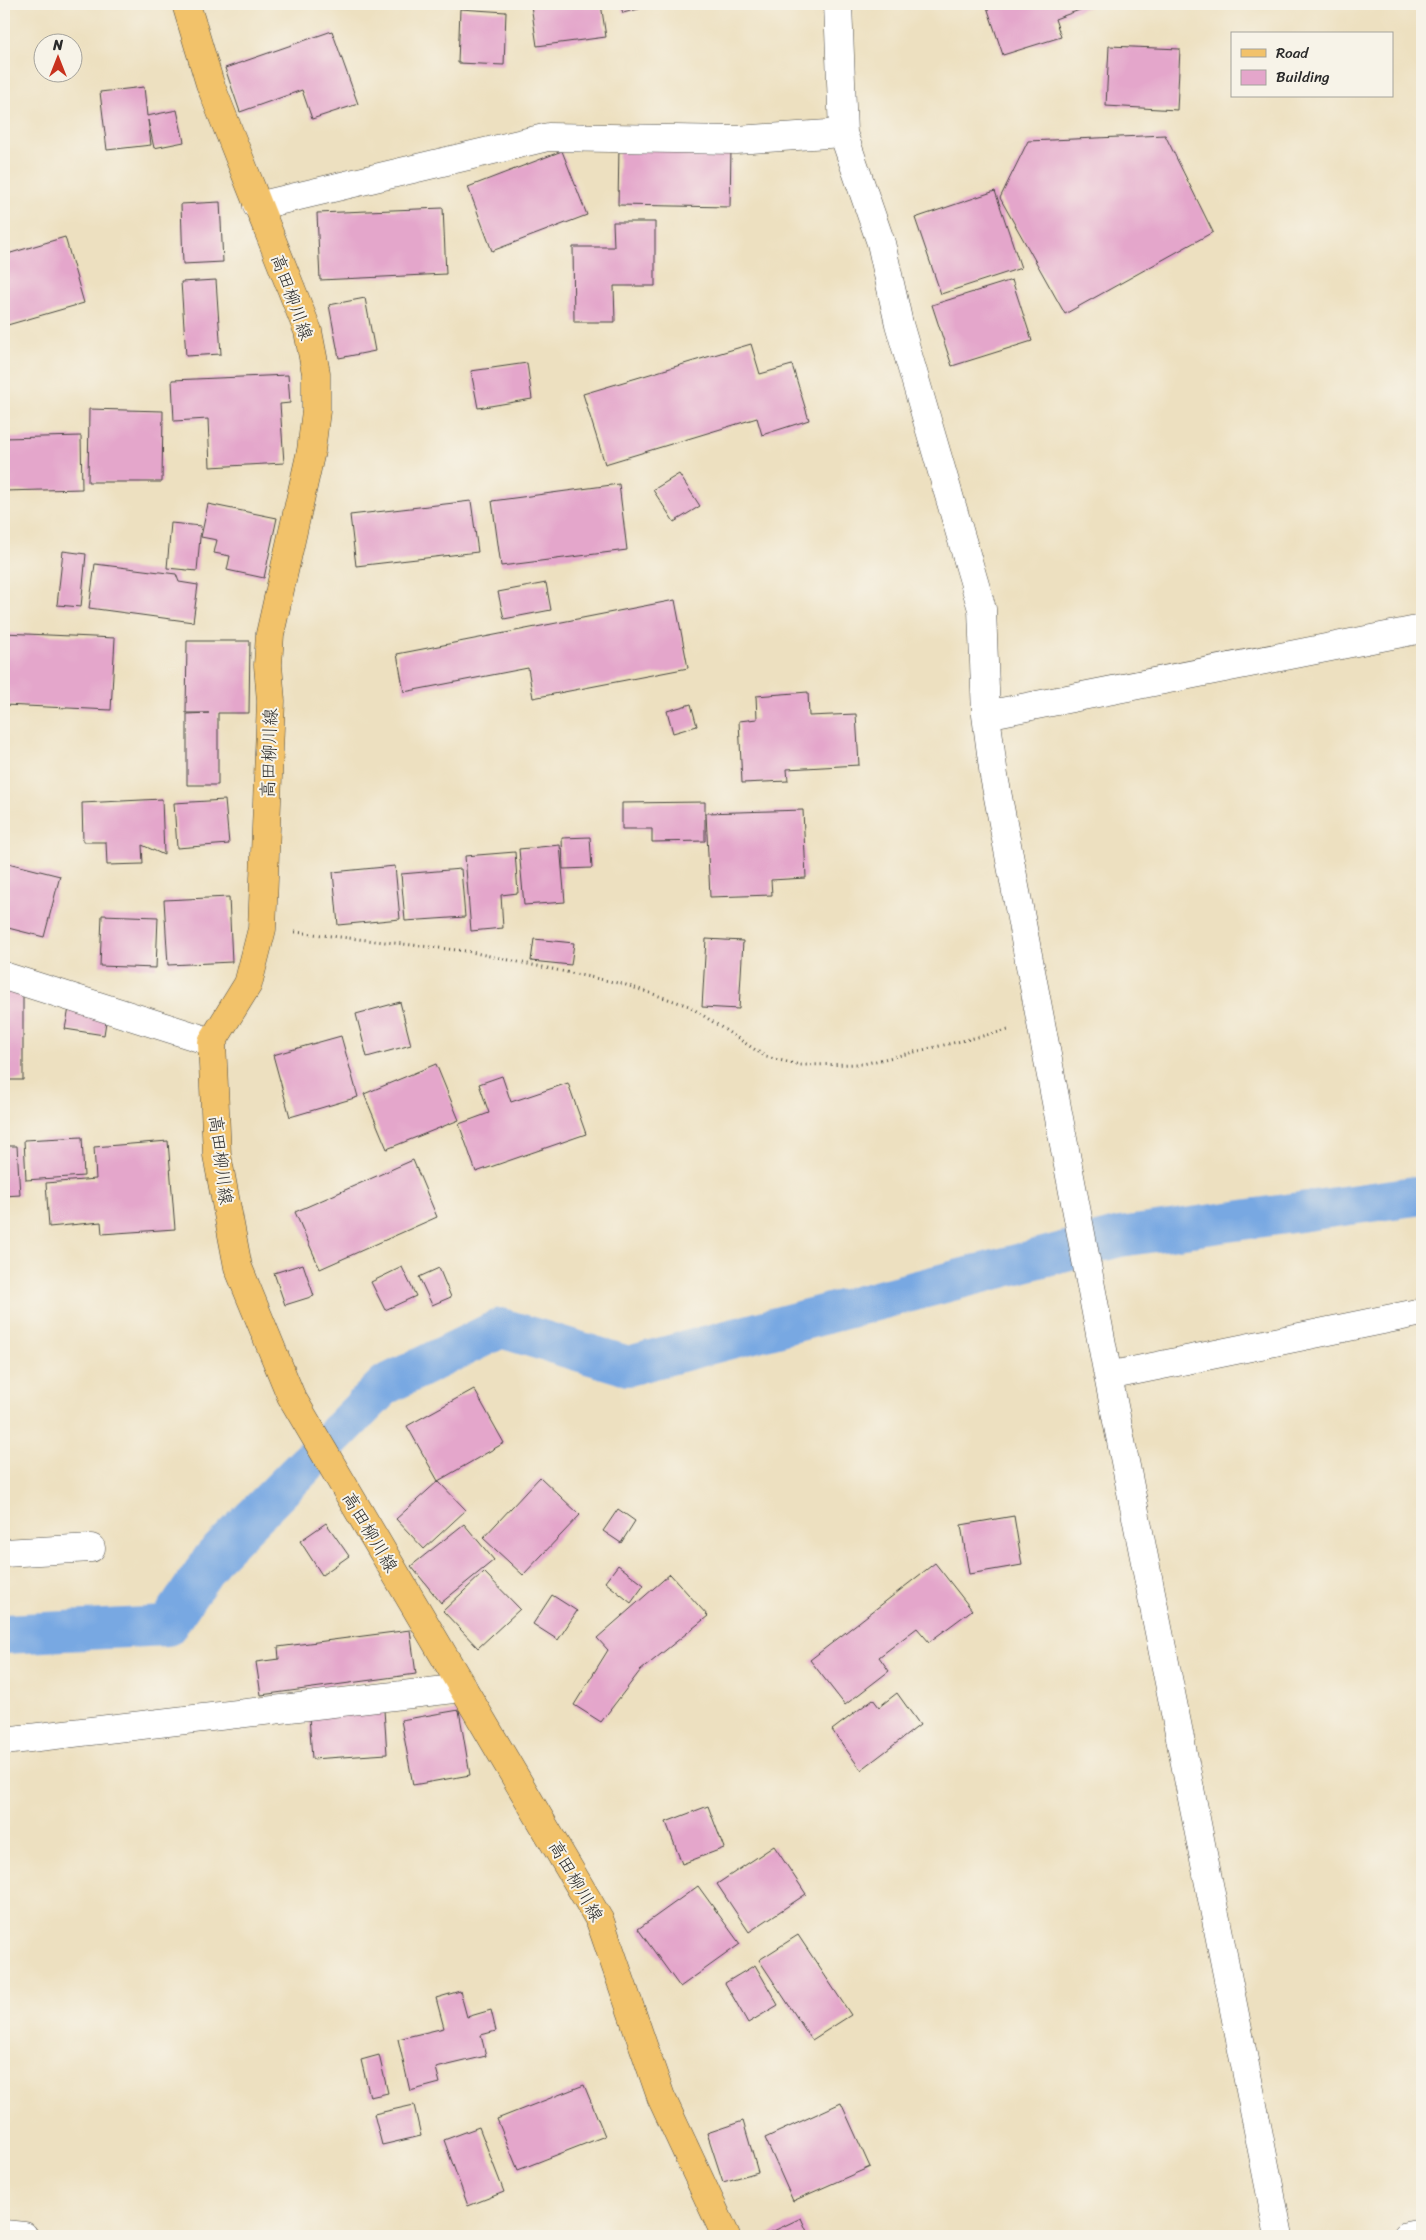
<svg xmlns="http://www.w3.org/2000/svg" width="1426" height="2240" font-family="Sriracha,'Klee One',sans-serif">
	<rect width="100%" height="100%" fill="#f7f3e8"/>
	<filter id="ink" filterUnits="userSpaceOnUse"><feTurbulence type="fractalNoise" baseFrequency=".02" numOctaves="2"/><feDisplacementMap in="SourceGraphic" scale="10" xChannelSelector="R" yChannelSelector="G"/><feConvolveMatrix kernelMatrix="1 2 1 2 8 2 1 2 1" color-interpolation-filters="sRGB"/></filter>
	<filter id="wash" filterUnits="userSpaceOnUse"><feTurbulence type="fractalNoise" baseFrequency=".0096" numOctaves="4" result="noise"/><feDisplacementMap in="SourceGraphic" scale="20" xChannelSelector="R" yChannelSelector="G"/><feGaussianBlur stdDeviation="1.12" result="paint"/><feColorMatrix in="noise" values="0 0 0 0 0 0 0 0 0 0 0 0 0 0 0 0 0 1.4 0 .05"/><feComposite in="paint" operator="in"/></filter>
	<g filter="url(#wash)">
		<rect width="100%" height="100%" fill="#ede0c0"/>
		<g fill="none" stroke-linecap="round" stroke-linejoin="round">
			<path stroke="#78a8e2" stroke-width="40" d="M4 1634 167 1626 213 1558 385 1385 501 1328 628 1366 1120 1237 1422 1195"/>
		</g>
		<g id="blocks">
			<path fill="#e4a6cb" d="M539 4H601L606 37 537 46 531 5Z
				M620 4H658L623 13Z
				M986 4H1096L1055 19 1061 37 1003 55Z
				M460 9 506 12 504 65 458 63Z
				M332 31 358 104 312 119 302 90 240 112 225 68Z
				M1109 46 1180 49 1177 110 1106 106Z
				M144 87 147 116 177 110 184 142 154 148 148 120 151 145 107 150 100 92Z
				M1165 135 1213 232 1065 314 1000 198 1028 141Z
				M619 146 731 147 730 207 618 205Z
				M562 151 587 215 492 251 468 187Z
				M995 191 1021 268 941 294 915 218Z
				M220 202 223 262 183 264 181 204Z
				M443 208 446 274 320 280 317 213Z
				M613 222H655V286H614L615 322H574L573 247H614Z
				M65 237 84 303 4 326V255Z
				M216 280 221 354 186 356 181 282Z
				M1012 280 1032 341 952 366 932 305Z
				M365 298 375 351 339 358 329 305Z
				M751 344 760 374 792 365 809 420 762 435 757 418 605 464 583 394Z
				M527 363 532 399 478 408 471 371Z
				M288 375 290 403 280 404 284 463 210 467 208 419 174 421 172 380Z
				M89 409 163 411 162 482H88Z
				M81 436 82 489 4 491V438Z
				M679 474 700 506 674 522 653 490Z
				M619 484 627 550 501 566 492 501Z
				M471 501 478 552 356 566 350 515Z
				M208 504 277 518 264 578 227 570 230 556 214 553 217 540 201 537Z
				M171 523 201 526 197 571 167 568Z
				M63 551 86 554 81 607 57 605Z
				M95 564 176 574 179 582 198 585 193 622 89 608Z
				M546 583 551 610 504 619 498 592Z
				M675 600 688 668 533 698 528 668 404 692 397 654Z
				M4 633 115 638 111 710 4 705Z
				M187 641H250L249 713H218V785H187V714L209 713H186Z
				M808 692 809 716 856 714 859 765 787 769 788 781 742 783 739 721 757 719 756 696Z
				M691 704 697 726 673 733 667 711Z
				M162 799 164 855 142 845 143 864 107 865 106 842H83L82 803Z
				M225 800 229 844 177 848 174 803Z
				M705 802V841L652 842V829H622V803Z
				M803 810 806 878 771 880 772 895 710 897 706 813Z
				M590 837 592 868 563 869 562 838Z
				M560 845 565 902 524 905 519 849Z
				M515 852 518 893 501 895 503 928 471 931 465 856Z
				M4 862 60 876 44 937 4 927Z
				M395 866 400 919 338 925 333 872Z
				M461 869 465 917 405 921 401 874Z
				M229 897 232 962 168 965 164 900Z
				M102 915 158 917 156 968 100 966Z
				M534 939 574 943 571 965 531 961Z
				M706 939 743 941 739 1009 702 1007Z
				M4 988H23V1080H4Z
				M400 1002 411 1045 367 1057 356 1014Z
				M70 1003 108 1009 104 1035 65 1029Z
				M341 1036 358 1097 290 1117 273 1055Z
				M436 1064 459 1120 387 1149 364 1094Z
				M502 1076 511 1102 568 1083 586 1134 476 1172 459 1124 489 1113 479 1084Z
				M82 1137 84 1176 26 1180 24 1140Z
				M168 1141 175 1229 102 1234 101 1222 49 1227 46 1183 96 1179 94 1147Z
				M4 1146H17L20 1195 4 1196Z
				M413 1160 437 1217 320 1269 295 1212Z
				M303 1264 314 1296 285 1305 274 1273Z
				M402 1267 416 1296 385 1310 371 1282Z
				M439 1268 451 1297 432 1305 419 1277Z
				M474 1389 504 1443 438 1481 466 1510 424 1549 396 1519 438 1481 407 1426Z
				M540 1477 580 1515 523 1575 483 1538Z
				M618 1509 635 1521 621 1543 603 1531Z
				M1014 1516 1022 1565 969 1574 961 1525Z
				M326 1523 349 1556 322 1575 300 1541Z
				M464 1524 494 1560 441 1603 411 1566Z
				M935 1563 972 1610 929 1642 917 1628 879 1657 889 1671 845 1705 810 1660Z
				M618 1565 644 1585 631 1603 605 1582Z
				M484 1572 520 1609 478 1648 443 1611Z
				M670 1574 708 1616 640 1671 601 1722 574 1705 608 1650 597 1638Z
				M552 1595 577 1611 558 1640 533 1624Z
				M410 1630 416 1674 261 1695 256 1662 279 1659 278 1647Z
				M897 1693 920 1725 861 1770 832 1730 873 1699 879 1707Z
				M384 1710 387 1754 312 1759 309 1716Z
				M459 1710 470 1775 413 1785 401 1720Z
				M708 1806 724 1848 682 1864 666 1822Z
				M774 1846 806 1894 749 1932 717 1884Z
				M698 1886 740 1944 680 1987 638 1929Z
				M798 1935 851 2015 812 2040 759 1960Z
				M755 1965 778 2005 748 2023 725 1983Z
				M460 1991 467 2017 491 2010 496 2031 481 2035 486 2056 436 2068 440 2083 410 2091 398 2039 444 2028 436 1998Z
				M379 2055 388 2093 370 2097 361 2060Z
				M584 2085 605 2136 518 2170 497 2119Z
				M841 2103 870 2167 793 2201 765 2138Z
				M414 2105 421 2136 382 2145 374 2114Z
				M743 2121 758 2172 723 2182 707 2133Z
				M479 2127 504 2192 468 2206 444 2140Z
				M801 2218 809 2236H763Z"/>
		</g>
	</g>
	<g filter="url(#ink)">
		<use href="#blocks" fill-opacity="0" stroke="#484641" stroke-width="1"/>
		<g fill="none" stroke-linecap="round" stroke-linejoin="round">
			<defs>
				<path id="minor" d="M838 4 843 133 881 243 899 324 982 609 986 715 994 776 1108 1376 1279 2236
					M257 206 548 137 736 140 843 133
					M986 715 1422 629
					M4 976 212 1042
					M1108 1376 1422 1312
					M4 1553 91 1548
					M4 1741 463 1688
					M4 2234 24 2236
					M1407 2236 1422 2233"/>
				<path id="major" d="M186 4 210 84 308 331 316 373V411L311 451 270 634 268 665 271 701 262 929 248 984 212 1042 217 1155 238 1267 291 1396 600 1921 661 2097 726 2236"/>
			</defs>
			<use href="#minor" stroke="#484641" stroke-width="29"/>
			<use href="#major" stroke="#484641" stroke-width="29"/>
			<path stroke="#484641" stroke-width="3" stroke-dasharray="1 4" stroke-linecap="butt" d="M295 932 466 951 623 984 689 1006 766 1057 800 1065 863 1064 1008 1030"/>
			<use href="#minor" stroke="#fff" stroke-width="28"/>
			<use href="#major" stroke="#f2c26a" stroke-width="28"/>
		</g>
	</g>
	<g text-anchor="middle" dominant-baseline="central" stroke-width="4" stroke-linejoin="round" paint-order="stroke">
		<g font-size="18" fill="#2b2b2b" stroke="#f7f3e8">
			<text transform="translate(292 297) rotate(70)">高田柳川線</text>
			<text transform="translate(269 753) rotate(-88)">高田柳川線</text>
			<text transform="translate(221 1160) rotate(83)">高田柳川線</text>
			<text transform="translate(370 1532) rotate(59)">高田柳川線</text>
			<text transform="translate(576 1881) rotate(60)">高田柳川線</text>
		</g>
	</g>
	<rect width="1426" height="2240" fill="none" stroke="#f7f3e8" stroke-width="20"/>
	<rect x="1231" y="32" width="162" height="65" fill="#f7f3e8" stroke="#a5a39c"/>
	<rect x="1241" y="49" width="25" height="8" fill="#f2c26a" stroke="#a5a39c"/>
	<text x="1276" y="58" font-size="15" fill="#2b2b2b">Road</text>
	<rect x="1241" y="70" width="25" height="15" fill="#e4a6cb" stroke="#a5a39c"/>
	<text x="1276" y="82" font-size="15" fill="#2b2b2b">Building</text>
	<g transform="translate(58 58)"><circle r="24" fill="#f7f3e8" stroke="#a5a39c"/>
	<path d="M0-4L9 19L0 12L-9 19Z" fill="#c8321e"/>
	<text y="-8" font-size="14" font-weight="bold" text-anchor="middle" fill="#2b2b2b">N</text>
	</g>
</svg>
